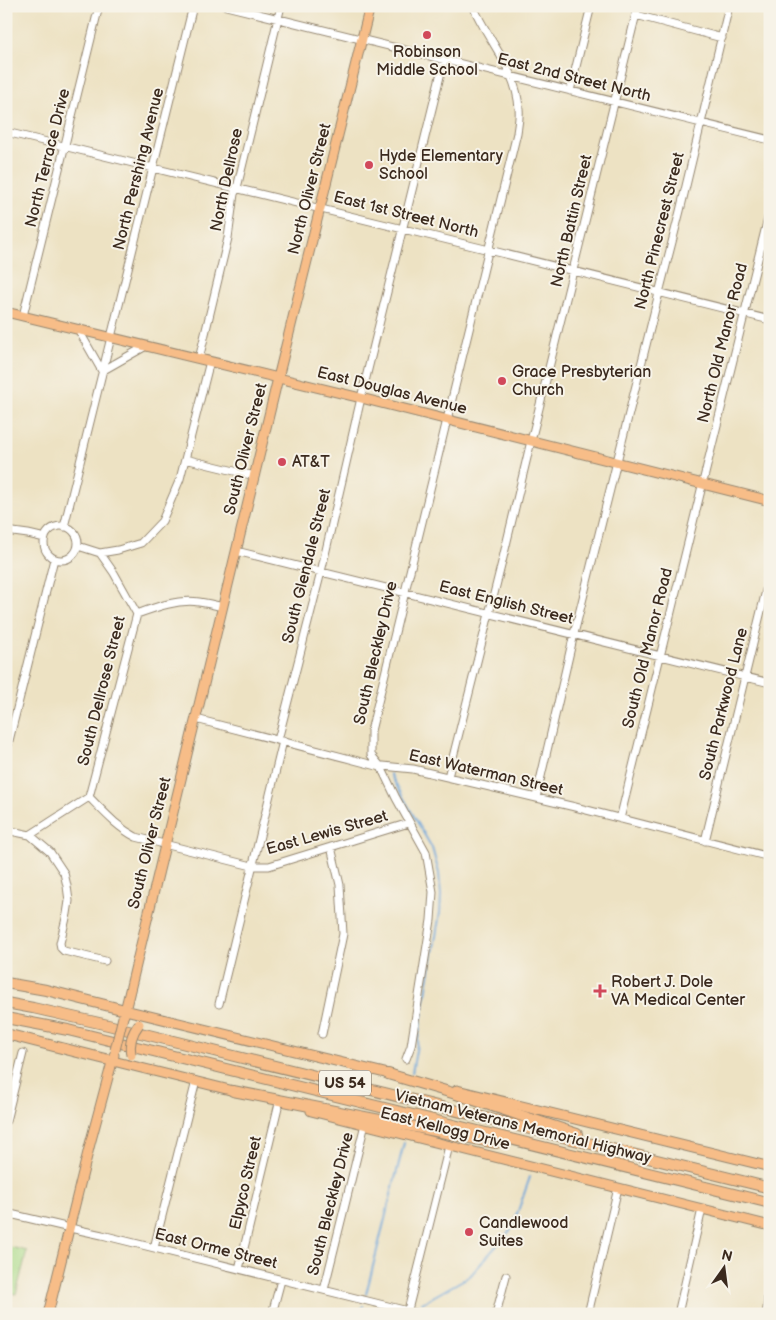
<svg xmlns="http://www.w3.org/2000/svg" width="776" height="1320" font-family="'Balsamiq Sans',sans-serif">
	<rect width="100%" height="100%" fill="#f7f3e8"/>
	<filter id="ink" filterUnits="userSpaceOnUse"><feTurbulence type="fractalNoise" baseFrequency=".02" numOctaves="2"/><feDisplacementMap in="SourceGraphic" scale="10" xChannelSelector="R" yChannelSelector="G"/><feConvolveMatrix kernelMatrix="1 2 1 2 8 2 1 2 1" color-interpolation-filters="sRGB"/></filter>
	<filter id="wash" filterUnits="userSpaceOnUse"><feTurbulence type="fractalNoise" baseFrequency=".0096" numOctaves="4" result="noise"/><feDisplacementMap in="SourceGraphic" scale="20" xChannelSelector="R" yChannelSelector="G"/><feGaussianBlur stdDeviation="1.12" result="paint"/><feColorMatrix in="noise" values="0 0 0 0 0 0 0 0 0 0 0 0 0 0 0 0 0 1.4 0 .05"/><feComposite in="paint" operator="in"/></filter>
	<g filter="url(#wash)">
		<rect width="100%" height="100%" fill="#ede2c3"/>
		<path fill="#aadb89" stroke="#728254" d="M6 1246 27 1251 16 1294 6 1292Z"/>
		<g fill="none" stroke-linecap="round" stroke-linejoin="round">
			<path stroke="#68a3d8" stroke-width="2" d="M390 774 432 848 439 873 441 895 440 913 412 1073
				M366 1294 404 1143
				M422 1303 470 1276 512 1228 530 1177
				M361 1314 363 1306"/>
		</g>
	</g>
	<g filter="url(#ink)">
		<g fill="none" stroke-linecap="round" stroke-linejoin="round">
			<defs>
				<path id="minor" d="M226 6 770 140
					M6 10 7 6
					M636 15 722 38
					M570 91 591 6
					M6 132 485 249 770 320
					M23 316 99 6
					M78 329 102 371 146 346
					M199 359 228 238 234 194 237 188 281 6
					M185 459 255 476
					M44 543a17 17 0 1 1 34 0a17 17 0 1 1-34 0Z
					M64 527 193 6
					M6 531 28 534 45 538
					M78 546 100 553
					M236 551 770 683
					M137 614C156 607 178 599 199 602 207 603 215 605 223 607
					M196 719 381 767 383 766 413 769 575 807 770 857
					M278 740 321 572 361 398 444 60
					M6 753 54 559
					M448 777 502 562 531 441 638 6
					M89 797C104 812 117 827 136 837L252 866H269L409 823
					M536 798 574 634 659 293 680 211 729 6
					M620 819 770 210
					M6 830 30 835 50 852 64 873 67 886 69 901 67 914 60 943 61 948 64 951 105 961
					M30 835 89 797 137 614 114 573 100 553 118 550 141 543 162 521 180 479 210 361
					M705 841 770 574
					M219 1004 283 741
					M322 1034 343 934 340 885 331 847
					M406 1059 411 1046 431 920 433 892 426 852 396 798 381 767 371 755V731L517 133C518 125 520 117 519 109 517 70 488 41 473 6
					M6 1121 23 1053
					M6 1213 70 1228 102 1235 420 1314
					M154 1248 196 1081
					M239 1269 279 1103
					M324 1290 365 1124
					M272 1314 281 1280
					M407 1314 449 1146
					M496 1314 506 1276
					M588 1314 618 1188
					M678 1314 702 1209
					M766 1314C769 1303 766 1294 770 1282"/>
				<path id="major" d="M6 312 361 398 770 501
					M125 1010 393 1075
					M124 1015 278 378 370 6
					M113 1061 238 1092
					M457 1090 770 1167
					M311 1111 770 1226
					M48 1314 90 1144 114 1055"/>
				<path id="highway" d="M6 983 46 990 125 1010
					M6 1003 33 1008 108 1025 770 1188
					M6 1018 68 1030 770 1203
					M6 1034 113 1061
					M388 1074 456 1094 577 1134
					M233 1091 496 1143"/>
			</defs>
			<use href="#minor" stroke="#948670" stroke-width="9"/>
			<use href="#major" stroke="#948670" stroke-width="11"/>
			<use href="#highway" stroke="#948670" stroke-width="12"/>
			<use href="#minor" stroke="#fff" stroke-width="7"/>
			<use href="#major" stroke="#f7bd88" stroke-width="9"/>
			<use href="#highway" stroke="#f7bd88" stroke-width="10"/>
			<defs>
				<path id="major-bridge" d="M115 1050 123 1017
					M131 1055C129 1044 132 1033 139 1024"/>
			</defs>
			<use href="#major-bridge" stroke="#948670" stroke-width="11" stroke-linecap="butt"/>
			<use href="#major-bridge" stroke="#f7bd88" stroke-width="9"/>
		</g>
	</g>
	<g fill="#d1495b" stroke="#f7f3e8" stroke-width="2">
		<circle cx="427" cy="35" r="5"/>
		<circle cx="369" cy="165" r="5"/>
		<circle cx="502" cy="381" r="5"/>
		<circle cx="282" cy="462" r="5"/>
		<path d="M597.5 983.5h5v5h5v5h-5v5h-5v-5h-5v-5h5z"/>
		<circle cx="469" cy="1232" r="5"/>
	</g>
	<g text-anchor="middle" dominant-baseline="central" stroke-width="4" stroke-linejoin="round" paint-order="stroke">
		<rect fill="#f7f3e8" stroke="#73665b" stroke-width="1" x="319" y="1070.5" width="52" height="25" rx="4"/>
		<g font-size="15" font-weight="bold" fill="#3b2a1e">
			<text x="345" y="1083">US 54</text>
		</g>
		<g font-size="16" fill="#3b2a1e" stroke="#f7f3e8" text-anchor="start">
			<text x="427" y="52" text-anchor="middle">Robinson<tspan x="427" dy="18">Middle School</tspan></text>
			<text x="379" y="156">Hyde Elementary<tspan x="379" dy="18">School</tspan></text>
			<text x="512" y="372">Grace Presbyterian<tspan x="512" dy="18">Church</tspan></text>
			<text x="292" y="462">AT&amp;T</text>
			<text x="611" y="982">Robert J. Dole<tspan x="611" dy="18">VA Medical Center</tspan></text>
			<text x="479" y="1223">Candlewood<tspan x="479" dy="18">Suites</tspan></text>
		</g>
		<g font-size="16" fill="#3b2a1e" stroke="#f7f3e8">
			<text transform="translate(574 78) rotate(14)">East 2nd Street North</text>
			<text transform="translate(48 158) rotate(-76)">North Terrace Drive</text>
			<text transform="translate(139 169) rotate(-76)">North Pershing Avenue</text>
			<text transform="translate(227 180) rotate(-78)">North Dellrose</text>
			<text transform="translate(310 189) rotate(-76)">North Oliver Street</text>
			<text transform="translate(406 215) rotate(14)">East 1st Street North</text>
			<text transform="translate(572 221) rotate(-77)">North Battin Street</text>
			<text transform="translate(660 231) rotate(-76)">North Pinecrest Street</text>
			<text transform="translate(723 343) rotate(-76)">North Old Manor Road</text>
			<text transform="translate(392 391) rotate(14)">East Douglas Avenue</text>
			<text transform="translate(246 449) rotate(-76)">South Oliver Street</text>
			<text transform="translate(307 566) rotate(-76)">South Glendale Street</text>
			<text transform="translate(506 603) rotate(14)">East English Street</text>
			<text transform="translate(648 648) rotate(-76)">South Old Manor Road</text>
			<text transform="translate(376 653) rotate(-77)">South Bleckley Drive</text>
			<text transform="translate(102 691) rotate(-76)">South Dellrose Street</text>
			<text transform="translate(724 704) rotate(-76)">South Parkwood Lane</text>
			<text transform="translate(486 773) rotate(13)">East Waterman Street</text>
			<text transform="translate(327 833) rotate(-16)">East Lewis Street</text>
			<text transform="translate(150 843) rotate(-76)">South Oliver Street</text>
			<text transform="translate(523 1127) rotate(14)">Vietnam Veterans Memorial Highway</text>
			<text transform="translate(445 1129) rotate(14)">East Kellogg Drive</text>
			<text transform="translate(246 1183) rotate(-77)">Elpyco Street</text>
			<text transform="translate(331 1204) rotate(-76)">South Bleckley Drive</text>
			<text transform="translate(216 1249) rotate(14)">East Orme Street</text>
		</g>
	</g>
	<rect width="776" height="1320" fill="none" stroke="#f7f3e8" stroke-width="25"/>
	<g transform="translate(724 1268) rotate(14)" stroke="#f7f3e8" stroke-width="4" paint-order="stroke">
	<path d="M0-4L9 19L0 12L-9 19Z" fill="#3b2a1e"/>
	<text y="-8" font-size="14" font-weight="bold" text-anchor="middle" fill="#3b2a1e">N</text>
	</g>
</svg>
